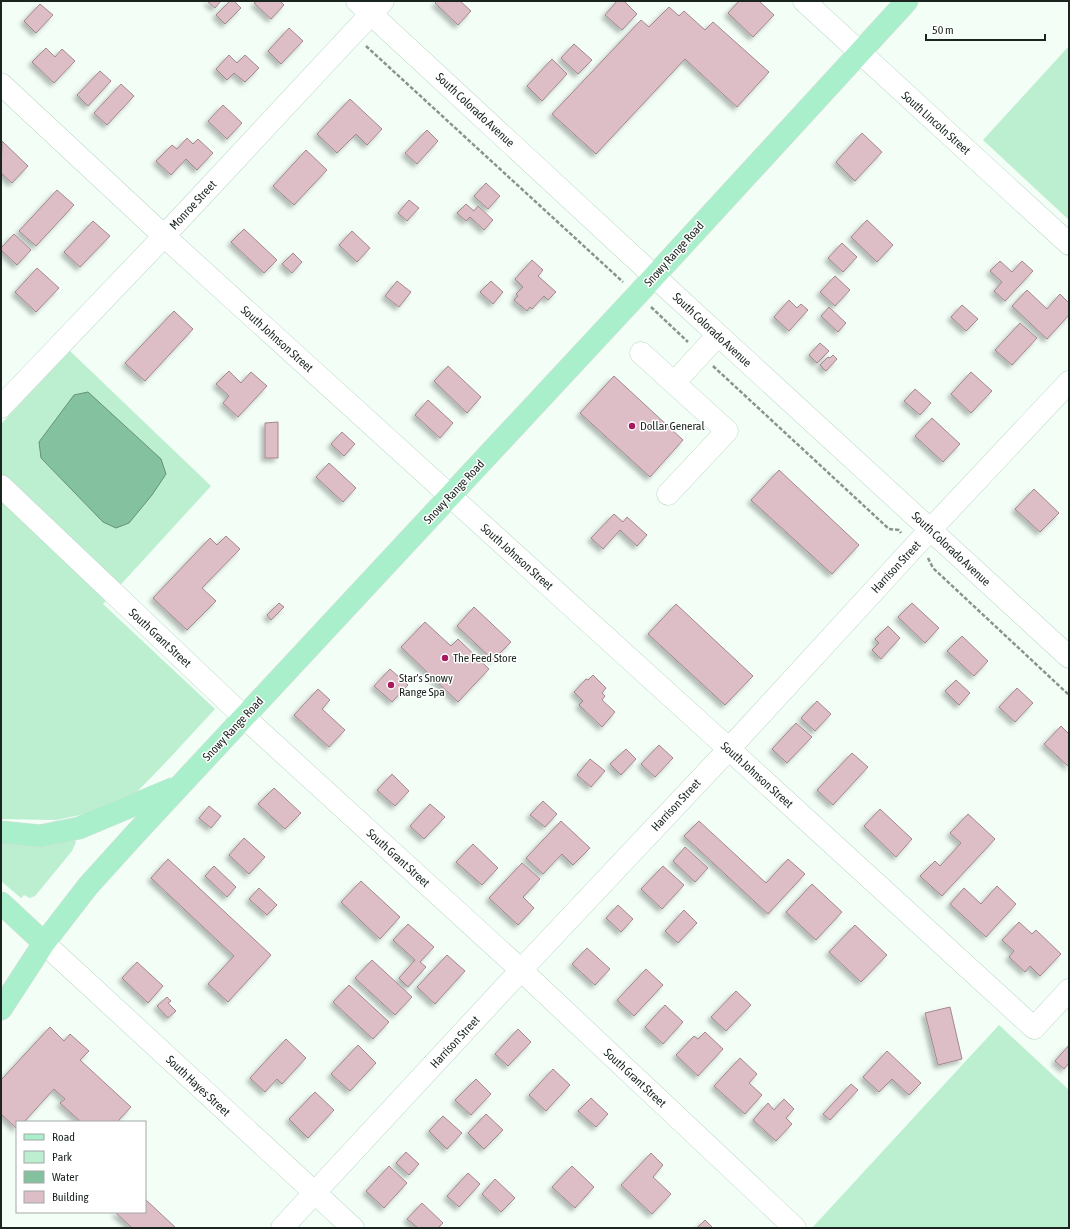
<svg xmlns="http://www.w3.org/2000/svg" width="1070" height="1229" font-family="'Asap Condensed',sans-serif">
	<defs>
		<filter id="shadow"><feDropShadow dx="-3.5" dy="3.5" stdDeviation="2" flood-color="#0004"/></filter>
	</defs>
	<rect width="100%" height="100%" fill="#f2fef6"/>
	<path fill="#bceed0" d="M1069 46V220L983 140Z
		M70 351 211 486 103 604 215 709 166 762 131 798 107 809 57 820 1 819V424Z
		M1 839H74L76 842 72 851 35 896 30 898 24 895 21 898 1 881Z
		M999 1025 1069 1090V1228H812Z"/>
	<path fill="#84c19e" stroke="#649278" d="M88 392 161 459 166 474 152 495 129 523 116 528 103 522 41 458 39 442 74 395Z"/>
	<path fill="#ddbdc6" stroke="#a58790" filter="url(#shadow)" d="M207 1H221L215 8Z
		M230 1H234L241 8 225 24 216 15Z
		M257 1H280L284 5 271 19 254 3Z
		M437 1H460L471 11 458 25 435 3Z
		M617 1H624L637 14 622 30 605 15Z
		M739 1H759L774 15 753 37 728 13Z
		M40 4 53 15 36 33 24 21Z
		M669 7 679 16 684 11 705 30 713 22 769 72 737 107 685 59 596 154 552 114 641 20 649 27Z
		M289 28 303 41 281 64 268 51Z
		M574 44 592 60 578 74 561 58Z
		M46 48 55 57 62 49 75 61 54 83 32 62Z
		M229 55 237 63 245 55 259 68 245 82 234 73 227 80 216 69Z
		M552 59 567 74 542 101 527 86Z
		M100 71 111 81 88 106 77 95Z
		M121 84 134 96 107 125 94 113Z
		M350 99 382 129 367 145 356 134 337 153 317 134Z
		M223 105 242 123 227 139 208 121Z
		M427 130 438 141 417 164 405 153Z
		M862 133 882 152 855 181 836 162Z
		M187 138 193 144 198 139 213 153 197 170 186 159 171 175 156 161 172 145 177 149Z
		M2 141 28 166 12 183 1 173Z
		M306 150 327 170 294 205 273 186Z
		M486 183 500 196 488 209 474 196Z
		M57 190 74 205 36 246 19 231Z
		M409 200 419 208 407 221 398 213Z
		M466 204 474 211 478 206 493 220 484 230 470 217 466 221 457 213Z
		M867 220 893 245 877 262 851 237Z
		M93 221 110 236 80 267 64 252Z
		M244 229 277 260 264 273 231 242Z
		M352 231 370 248 357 262 339 245Z
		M14 234 31 250 17 265 1 250V248Z
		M842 243 857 257 843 272 828 258Z
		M293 253 302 262 292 273 282 264Z
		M532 260 543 270 538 276 556 292 548 300 544 296 532 309 530 307 527 311 514 300 518 296 516 294 523 287 515 279Z
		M1000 261 1012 272 1022 261 1033 271 1005 301 994 291 1002 282 990 271Z
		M37 268 59 288 36 312 15 292Z
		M835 276 850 290 835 306 820 292Z
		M397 281 411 292 399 307 385 296Z
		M491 281 503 292 493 304 480 292Z
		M1027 290 1047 309 1060 294 1069 303V315L1047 339 1012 306Z
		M789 300 797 308 801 304 808 310 789 331 774 317Z
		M962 305 978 319 966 331 951 317Z
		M829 307 846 323 838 332 821 316Z
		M174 311 193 329 145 381 125 363Z
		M1020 323 1037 338 1012 365 995 350Z
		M820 343 829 351 817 363 809 355Z
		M833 355 837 359 826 371 820 365 828 357 830 358Z
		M448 366 481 397 467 413 434 381Z
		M229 371 241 383 251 372 267 386 238 417 223 403 229 396 216 384Z
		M971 372 992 391 971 413 951 394Z
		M614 376 683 440 650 477 580 413Z
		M915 389 931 403 920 415 904 401Z
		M428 400 453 423 440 438 415 415Z
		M932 418 960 444 943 462 915 436Z
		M278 422V458H265V423Z
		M342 432 355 444 344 456 331 444Z
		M329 463 356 488 343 502 316 477Z
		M779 470 859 545 832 574 751 500Z
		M1034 489 1059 513 1040 532 1015 509Z
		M614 514 623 522 627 517 647 535 637 546 620 530 603 549 591 538Z
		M226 536 240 549 202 588 216 601 187 630 153 598 210 538 217 545Z
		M279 603 284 607 271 620 267 615Z
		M912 603 939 628 925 643 898 617Z
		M676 604 753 676 725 705 648 634Z
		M474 607 511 642 493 660 457 626Z
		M425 622 451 646 458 639 489 669 458 702 401 647Z
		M888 626 900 638 881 659 872 650 879 643 875 639Z
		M962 636 988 661 974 676 947 651Z
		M390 669 408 685 392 702 374 686Z
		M593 675 606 688 602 693 605 696 602 700 615 712 602 727 579 705 583 701 574 692 586 679 588 680Z
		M956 680 970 693 959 705 945 691Z
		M1017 688 1033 703 1015 722 999 707Z
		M318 689 330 700 322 709 345 730 329 747 294 715Z
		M817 701 831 714 815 731 801 718Z
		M796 723 812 737 787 763 772 749Z
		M1061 726 1069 734V767L1044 744Z
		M659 745 673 758 655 777 641 764Z
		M626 749 636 759 621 775 610 764Z
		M852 753 868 767 833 805 817 790Z
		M590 759 605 771 591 787 577 775Z
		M392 774 409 791 395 806 377 790Z
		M274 788 301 813 285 829 258 804Z
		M543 801 557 814 545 827 530 815Z
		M430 804 445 817 424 839 410 826Z
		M209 806 221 816 211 828 199 818Z
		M880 809 912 839 896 857 864 826Z
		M968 814 995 839 942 896 920 876 935 861 940 866 961 843 950 833Z
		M561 821 590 848 573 865 562 854 543 874 526 858Z
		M699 821 766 883 788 859 805 874 768 914 684 836Z
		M244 838 265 857 249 874 229 855Z
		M473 844 498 868 482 885 456 862Z
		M685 847 708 868 695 882 673 861Z
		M168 859 271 955 228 1002 208 984 234 956 151 878Z
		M522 863 540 879 523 897 534 908 518 925 489 898Z
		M214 866 236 887 227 897 205 876Z
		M663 866 684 885 662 909 641 889Z
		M361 881 400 917 380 939 341 902Z
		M812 884 842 912 816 940 786 912Z
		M997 886 1016 904 986 937 950 904 964 888 981 904Z
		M259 888 277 905 267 915 249 899Z
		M618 905 633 919 621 932 606 918Z
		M684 910 697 923 678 943 665 931Z
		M1019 922 1032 934 1036 930 1061 954 1040 976 1030 966 1025 972 1009 957 1014 951 1002 940Z
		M408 924 434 947 420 962 426 967 408 987 399 978 415 960 393 940Z
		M855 925 887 955 861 982 829 952Z
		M587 948 610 969 595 985 572 964Z
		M447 955 465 971 435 1004 417 987Z
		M372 960 412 997 395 1015 355 978Z
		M137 962 163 986 148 1003 122 978Z
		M646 969 663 985 634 1016 617 1000Z
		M349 985 389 1022 373 1039 333 1002Z
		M736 991 751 1005 726 1031 711 1017Z
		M167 997 171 1001 168 1003 176 1011 168 1018 157 1006Z
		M665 1005 683 1022 663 1044 645 1027Z
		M950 1007 962 1059 938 1065 925 1013Z
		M50 1027 64 1041 70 1034 89 1051 80 1060 131 1107 117 1122H81L60 1103 65 1099 54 1089 24 1122H17V1129L1 1114V1080Z
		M518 1029 531 1042 508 1066 495 1054Z
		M705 1032 723 1049 698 1076 676 1055 694 1036 698 1039Z
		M286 1039 306 1058 282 1084 277 1079 265 1092 250 1078Z
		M358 1045 376 1063 350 1091 331 1074Z
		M1069 1045V1063L1064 1069 1055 1061Z
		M887 1051 921 1083 909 1095 892 1079 879 1092 863 1077Z
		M740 1058 757 1074 749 1083 762 1095 745 1114 714 1086Z
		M553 1069 570 1085 546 1111 529 1095Z
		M476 1079 491 1094 471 1115 455 1100Z
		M851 1084 858 1090 830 1120 823 1114Z
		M315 1092 334 1110 308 1138 289 1119Z
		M591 1098 608 1114 596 1127 578 1111Z
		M784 1099 794 1109 786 1118 792 1124 776 1141 753 1120 768 1103 774 1110Z
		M486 1114 503 1130 484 1149 468 1133Z
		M443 1116 462 1133 447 1149 429 1131Z
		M406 1152 419 1164 409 1175 396 1163Z
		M651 1153 663 1165 653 1177 671 1194 652 1214 621 1185Z
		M389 1166 407 1183 384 1208 366 1191Z
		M572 1166 594 1187 575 1208 552 1187Z
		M468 1173 480 1184 459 1207 447 1196Z
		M495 1179 515 1198 501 1212 482 1194Z
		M145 1199 176 1228H132L115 1212H145Z
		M422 1203 443 1223 438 1228H418L407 1219Z
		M705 1220 713 1228H697Z"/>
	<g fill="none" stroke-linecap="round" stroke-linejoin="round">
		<defs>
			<path id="minor" d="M357 1 654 276 1069 657
				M804 1 1069 244
				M1 84 164 236 729 749 1034 1028 1069 990
				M641 353 727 431 668 494
				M674 383 718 335
				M1 407 164 236 383 1
				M1 486 244 717 521 970 795 1228
				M44 943 353 1228
				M282 1228 521 970 729 749 915 546 1069 382"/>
			<path id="major" d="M1 832 40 836 79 828 172 789
				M1 903 44 943
				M1 1009 44 943 88 886 136 833 637 295 907 1"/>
		</defs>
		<use href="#minor" stroke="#bcd8c7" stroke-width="23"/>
		<use href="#major" stroke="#dadcdb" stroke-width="23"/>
		<path stroke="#89948d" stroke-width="2.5" stroke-dasharray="4 2" stroke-linecap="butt" d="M366 46 623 282
			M651 307 688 342
			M713 366 889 529 899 530 901 533
			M928 558 933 568 1069 695"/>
		<use href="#minor" stroke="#fff" stroke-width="22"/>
		<use href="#major" stroke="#aaefcb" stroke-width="22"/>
	</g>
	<g fill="#a61a5e" stroke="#fff" stroke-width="1.5">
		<circle cx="632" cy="426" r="4"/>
		<circle cx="445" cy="658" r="4"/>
		<circle cx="391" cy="685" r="4"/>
	</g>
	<g text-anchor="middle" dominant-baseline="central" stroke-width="3" stroke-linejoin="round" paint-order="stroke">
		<g font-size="12" fill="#1a251f" stroke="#fff">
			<text transform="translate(475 110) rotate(43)">South Colorado Avenue</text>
			<text transform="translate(936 123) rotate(42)">South Lincoln Street</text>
			<text transform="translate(193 205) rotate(-47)">Monroe Street</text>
			<text transform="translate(674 254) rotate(-48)">Snowy Range Road</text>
			<text transform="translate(712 330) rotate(43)">South Colorado Avenue</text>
			<text transform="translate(277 339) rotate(42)">South Johnson Street</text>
			<text transform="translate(454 492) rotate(-47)">Snowy Range Road</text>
			<text transform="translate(951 549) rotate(43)">South Colorado Avenue</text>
			<text transform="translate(517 557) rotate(42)">South Johnson Street</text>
			<text transform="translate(896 567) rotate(-47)">Harrison Street</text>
			<text transform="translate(160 638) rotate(43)">South Grant Street</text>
			<text transform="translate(233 729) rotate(-47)">Snowy Range Road</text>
			<text transform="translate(757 775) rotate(42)">South Johnson Street</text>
			<text transform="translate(676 805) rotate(-47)">Harrison Street</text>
			<text transform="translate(398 858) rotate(42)">South Grant Street</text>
			<text transform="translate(455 1042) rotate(-47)">Harrison Street</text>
			<text transform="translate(635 1078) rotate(43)">South Grant Street</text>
			<text transform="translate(198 1086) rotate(43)">South Hayes Street</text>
		</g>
		<g font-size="12" fill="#1a251f" stroke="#fff" text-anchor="start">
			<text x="640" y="426">Dollar General</text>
			<text x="453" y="658">The Feed Store</text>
			<text x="399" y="678">Star's Snowy<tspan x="399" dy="14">Range Spa</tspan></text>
		</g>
	</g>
	<rect width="1070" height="1229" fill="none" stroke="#1a251f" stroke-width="4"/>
	<rect x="16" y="1121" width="130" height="92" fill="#ffffff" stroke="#a3a8a5"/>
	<rect x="24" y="1134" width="20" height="6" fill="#aaefcb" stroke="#a3a8a5"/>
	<text x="52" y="1141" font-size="12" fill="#1a251f">Road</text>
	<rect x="24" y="1151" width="20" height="12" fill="#bceed0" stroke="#a3a8a5"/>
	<text x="52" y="1161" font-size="12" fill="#1a251f">Park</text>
	<rect x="24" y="1171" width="20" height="12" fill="#84c19e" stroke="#a3a8a5"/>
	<text x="52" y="1181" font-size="12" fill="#1a251f">Water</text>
	<rect x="24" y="1191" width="20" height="12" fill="#ddbdc6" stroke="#a3a8a5"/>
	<text x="52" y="1201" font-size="12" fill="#1a251f">Building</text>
	<path d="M926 34v6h119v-6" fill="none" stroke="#1a251f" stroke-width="2"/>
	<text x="932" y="34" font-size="12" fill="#1a251f" stroke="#ffffff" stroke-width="3" paint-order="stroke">50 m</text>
</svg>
